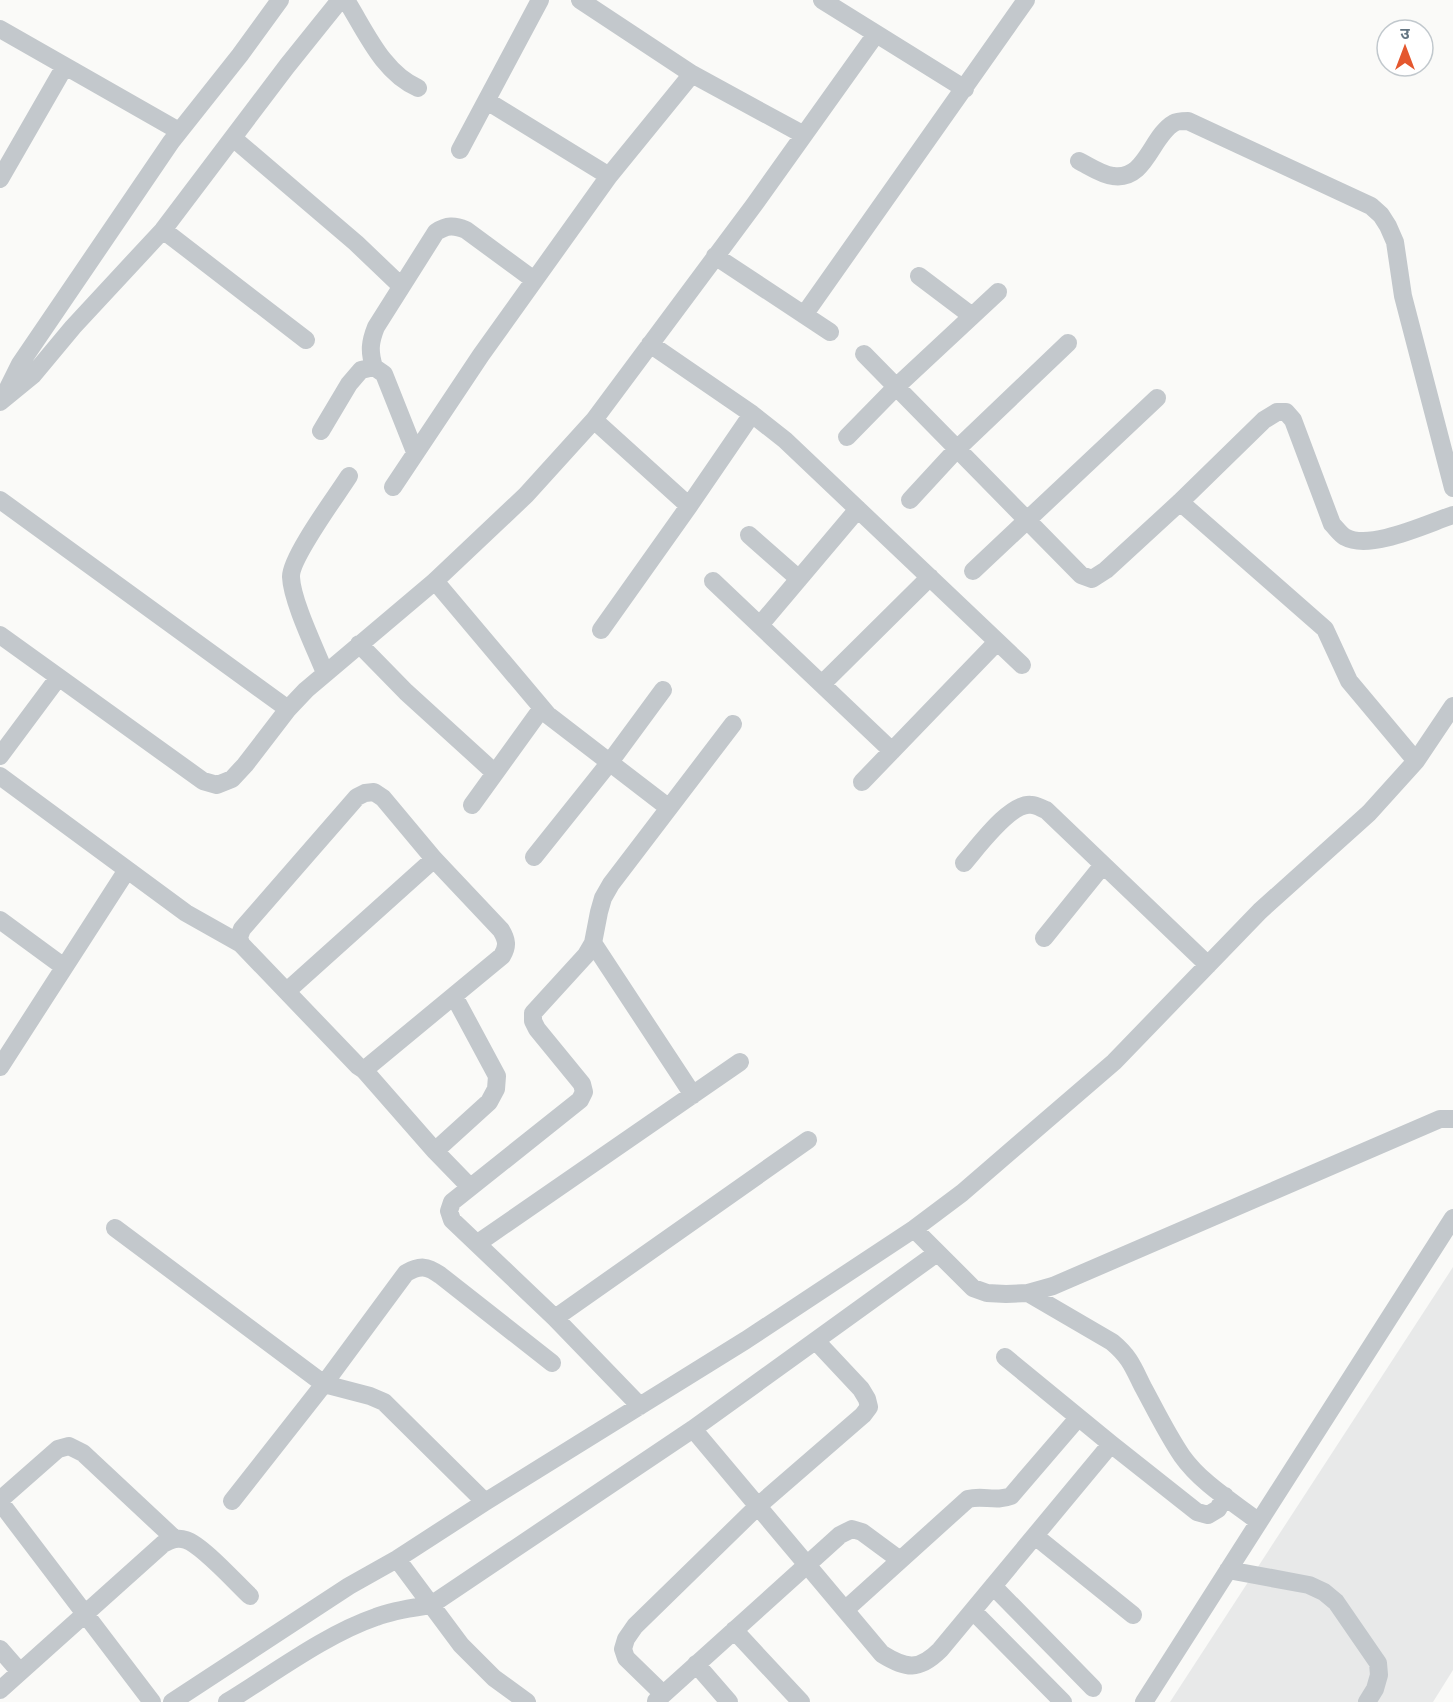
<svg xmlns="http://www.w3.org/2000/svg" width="1453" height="1702" font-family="Arial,'Noto Sans Devanagari',sans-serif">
	<rect width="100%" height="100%" fill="#fafaf8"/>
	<path fill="#e8e9e9" d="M1453 1267V1670L1433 1702H1170Z"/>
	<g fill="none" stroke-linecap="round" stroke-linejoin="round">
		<path stroke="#c3c8cc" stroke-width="18" d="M346 0C366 32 383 73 418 88
			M580 0 692 74
			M822 0 965 89
			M0 29 179 131
			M487 101 609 176 692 74 804 135
			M233 138 356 243 401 286
			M460 150 540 0
			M1079 161C1089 166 1102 175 1113 176 1146 181 1151 136 1174 123 1177 121 1183 121 1188 121L1371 206 1381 215 1388 226 1395 242 1403 296 1453 488
			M0 179 65 66
			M163 230 306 340
			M715 256 830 332
			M919 276 972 316
			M804 315 1026 0
			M650 344 752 414 785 440 1022 665
			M864 354 1081 575 1092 579 1106 570 1180 502 1264 420 1277 412H1286L1293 420 1332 524C1336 528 1340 534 1345 537 1370 551 1426 524 1453 515
			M374 367C369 351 370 342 376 327L436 232C447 225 454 225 466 230L534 280
			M5 394 20 364 171 142 240 55 280 0
			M0 402 33 375 73 327 163 230 287 66 340 0
			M594 420 689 506
			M321 431 349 384 361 370 374 367 384 374 415 452
			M847 437 896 387 998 292
			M393 487 481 355 609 176
			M0 500 288 709
			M910 500 957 449 1068 343
			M1180 502 1325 629 1349 681 1416 761
			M749 535 799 579
			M973 571 1157 398
			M435 581 548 715 669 808
			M713 581 892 751
			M760 625 858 509
			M601 630 689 506 752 414
			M0 635 203 781 217 785 232 779 245 765 288 709 306 690 435 581 526 495 594 420 754 205 876 34
			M359 644 406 692 495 773
			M325 673C315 648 292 601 291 577 290 558 337 495 349 476
			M822 684 930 577
			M0 756 58 678
			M0 776 186 913 241 944
			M862 782 997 642
			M374 792 383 798 434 859 501 930C507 940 508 946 502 956L364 1070 358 1066 241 944 239 937 242 929 357 797 365 793Z
			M472 805 542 708
			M534 857 610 762 663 690
			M964 863C978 847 1011 801 1032 805 1037 805 1042 809 1046 810L1208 965
			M0 920 64 967
			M1044 938 1103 865
			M593 943 693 1095
			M287 991 434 859
			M0 1067 127 870
			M364 1070 435 1151 470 1187
			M435 1151 489 1102 496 1089 497 1076 454 996
			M115 1228 324 1384 370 1396 384 1402 485 1502
			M914 1229 973 1288 987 1293 1006 1294 1028 1293 1053 1286 1440 1119H1453
			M478 1243 740 1062
			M1028 1293 1112 1342C1130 1357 1133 1367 1143 1387 1155 1409 1167 1434 1182 1456 1201 1483 1233 1502 1259 1522
			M555 1318 808 1140
			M1005 1357 1111 1444 1197 1512 1208 1515 1218 1509 1225 1496
			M640 1406 555 1318 452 1220 449 1211 452 1202 580 1100 584 1092 582 1084 537 1029 533 1021V1013L586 955 593 943 599 912 603 898 611 884 733 724
			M693 1429 882 1654C906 1669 919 1671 940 1650L1111 1444
			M0 1500 58 1449 69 1446 83 1453 175 1539
			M232 1501 324 1384 406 1273C420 1265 427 1266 440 1275L552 1363
			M0 1502 152 1702
			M1035 1536 1133 1615
			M397 1559 461 1645 494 1678 527 1702
			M1228 1570 1309 1585 1324 1592 1336 1602 1378 1663 1379 1675 1375 1689 1367 1702
			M993 1586 1093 1688
			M845 1610 968 1499C983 1495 996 1502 1011 1496L1078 1418
			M973 1611 1063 1702
			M734 1630 801 1702
			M0 1649 20 1672
			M696 1664 729 1702
			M0 1690 163 1544C171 1540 177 1537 186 1540 202 1545 236 1583 250 1596
			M663 1694 626 1658 623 1649 626 1639 635 1626 758 1506 863 1415 869 1407 867 1399 861 1389 816 1341
			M656 1701 840 1535 852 1529 862 1532 900 1560
			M172 1702 349 1586 397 1559 485 1502 746 1340 914 1229 962 1193 1114 1062 1260 911 1369 813 1416 761 1453 706
			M227 1702C273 1674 326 1634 376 1617 394 1610 412 1608 431 1605L693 1429 937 1253
			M1144 1702 1453 1218"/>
	</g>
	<g transform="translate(1405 48)"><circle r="28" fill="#ffffff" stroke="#c1c8cd" stroke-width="1.5"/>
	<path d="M0-4.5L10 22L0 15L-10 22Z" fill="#e4572e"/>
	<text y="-9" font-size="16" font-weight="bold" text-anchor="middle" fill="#657683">उ</text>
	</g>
</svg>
